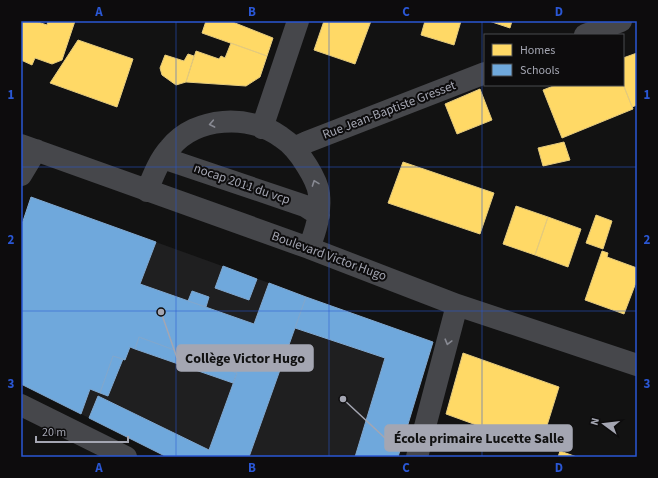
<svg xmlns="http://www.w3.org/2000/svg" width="658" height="478" font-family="'Source Sans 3',sans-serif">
	<rect width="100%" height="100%" fill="#121212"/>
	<path fill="#1f1f20" d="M31 197 433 342 398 457H167L21 384V227Z"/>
	<path fill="#ffd966" stroke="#e4ca7d" d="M21 21H35L47 25 48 21H75L62 60 52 64 35 58 32 65 21 60Z
		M206 21H230L273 38 267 56 202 33Z
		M324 21H371L355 64 314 50Z
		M425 21H461L454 45 421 35Z
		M489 21H512L510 28Z
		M78 40 133 59 117 107 50 83Z
		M231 43 267 56 260 77 246 86 186 82 196 51 219 59 221 56 225 58Z
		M637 53V105L632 107 623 84V58Z
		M188 54 194 56 186 82 176 85 162 75 160 68 165 55 184 61Z
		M623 84 633 109 562 138 543 90 556 85Z
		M480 89 492 120 457 134 445 104Z
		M564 142 570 160 543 166 538 148Z
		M403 162 494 193 480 234 388 203Z
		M516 206 548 217 535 255 503 244Z
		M596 215 612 221 603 249 586 243Z
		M548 217 581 229 568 267 535 255Z
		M602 251 608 253 607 257 637 268V280L624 314 585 300Z
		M463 353 559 387 540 448 446 414Z
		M560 451 577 457H558Z"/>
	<path fill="#6fa8dc" stroke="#7fa7cf" d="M31 197 156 242 140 284 254 324 269 283 306 297 249 457H167L89 418 98 396 209 450 237 373 139 337 135 349 130 347 125 360 113 356 100 393 90 389 81 414 21 384V227Z
		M223 266 257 279 249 300 215 288Z
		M192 291 209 297 206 307 188 301Z
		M306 297 433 342 398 457H355L385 358 295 328Z
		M139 337 237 373 233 383 135 349Z
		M113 356 123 359 108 396 100 393Z"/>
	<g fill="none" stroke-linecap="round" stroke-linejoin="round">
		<path stroke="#46474b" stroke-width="22" d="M585 35 621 21
			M262 128 298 21
			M21 145 309 248 457 305 637 365
			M294 148 307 142 485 73
			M163 158 305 206 319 215
			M21 175 36 150
			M147 191C153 176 159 160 170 148 196 116 249 114 281 137 292 144 301 156 307 166 312 174 318 185 319 194 321 214 316 230 309 248
			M21 405 126 457
			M417 457 457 305"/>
	</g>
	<defs><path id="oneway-chevron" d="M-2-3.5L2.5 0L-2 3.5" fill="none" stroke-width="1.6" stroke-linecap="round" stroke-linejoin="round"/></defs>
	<g stroke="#888a93">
		<use href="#oneway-chevron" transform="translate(212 124) rotate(169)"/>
		<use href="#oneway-chevron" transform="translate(315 183) rotate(-110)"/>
		<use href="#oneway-chevron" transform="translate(448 342) rotate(105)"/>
	</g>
	<path fill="none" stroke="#2a57d4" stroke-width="1" stroke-opacity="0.55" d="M176 21V457M329 21V457M482 21V457M21 167H637M21 311H637"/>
	<g text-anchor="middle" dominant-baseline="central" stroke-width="4" stroke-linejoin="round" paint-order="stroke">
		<g font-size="13" fill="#a4a6b2" stroke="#0d0c0d">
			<text transform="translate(389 110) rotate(-21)">Rue Jean-Baptiste Gresset</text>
			<text transform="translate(242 184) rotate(19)">nocap 2011 du vcp</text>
			<text transform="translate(329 256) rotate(20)">Boulevard Victor Hugo</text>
		</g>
	</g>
	<path fill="none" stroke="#a4a6b2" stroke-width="1.5" d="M161 312L177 358M343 399L385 438"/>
	<g fill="#a4a6b2" stroke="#0d0c0d" stroke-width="1.5">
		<circle cx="161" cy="312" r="4"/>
		<circle cx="343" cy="399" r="4"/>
	</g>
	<g fill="#a4a6b2" stroke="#a4a6b2" stroke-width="1.5">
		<rect x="177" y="345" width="136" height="26" rx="4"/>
		<rect x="385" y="425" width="187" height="26" rx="4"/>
	</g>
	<g font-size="14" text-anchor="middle" font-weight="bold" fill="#111">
		<text x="245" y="363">Collège Victor Hugo</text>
		<text x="479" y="443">École primaire Lucette Salle</text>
	</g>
	<rect width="658" height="478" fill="none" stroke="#0d0c0d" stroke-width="44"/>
	<rect x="484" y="34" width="140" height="52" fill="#0d0c0d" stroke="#494a4f"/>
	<rect x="492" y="44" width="20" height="12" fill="#ffd966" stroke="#494a4f"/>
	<text x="520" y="54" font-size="12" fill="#a4a6b2">Homes</text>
	<rect x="492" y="64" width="20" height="12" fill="#6fa8dc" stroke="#494a4f"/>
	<text x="520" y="74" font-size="12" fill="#a4a6b2">Schools</text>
	<g transform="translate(604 424) rotate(285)" stroke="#0d0c0d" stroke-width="3" paint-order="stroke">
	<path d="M0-3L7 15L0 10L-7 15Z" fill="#a4a6b2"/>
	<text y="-6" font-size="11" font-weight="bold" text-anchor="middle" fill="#a4a6b2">N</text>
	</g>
	<path d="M36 436v6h92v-6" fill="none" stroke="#a4a6b2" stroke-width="2"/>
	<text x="42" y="436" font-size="12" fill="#a4a6b2" stroke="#0d0c0d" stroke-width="3" paint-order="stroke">20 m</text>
	<rect x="22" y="22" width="614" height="434" fill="none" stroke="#2a57d4" stroke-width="1.5"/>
	<g font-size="13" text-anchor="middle" font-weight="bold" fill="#2a57d4">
		<text x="99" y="16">A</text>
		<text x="252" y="16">B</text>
		<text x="406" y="16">C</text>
		<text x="559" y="16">D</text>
		<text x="11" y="99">1</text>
		<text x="647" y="99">1</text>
		<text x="11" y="244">2</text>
		<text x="647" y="244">2</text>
		<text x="11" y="388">3</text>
		<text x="647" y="388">3</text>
		<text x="99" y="472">A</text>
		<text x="252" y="472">B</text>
		<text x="406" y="472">C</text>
		<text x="559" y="472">D</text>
	</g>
</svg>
